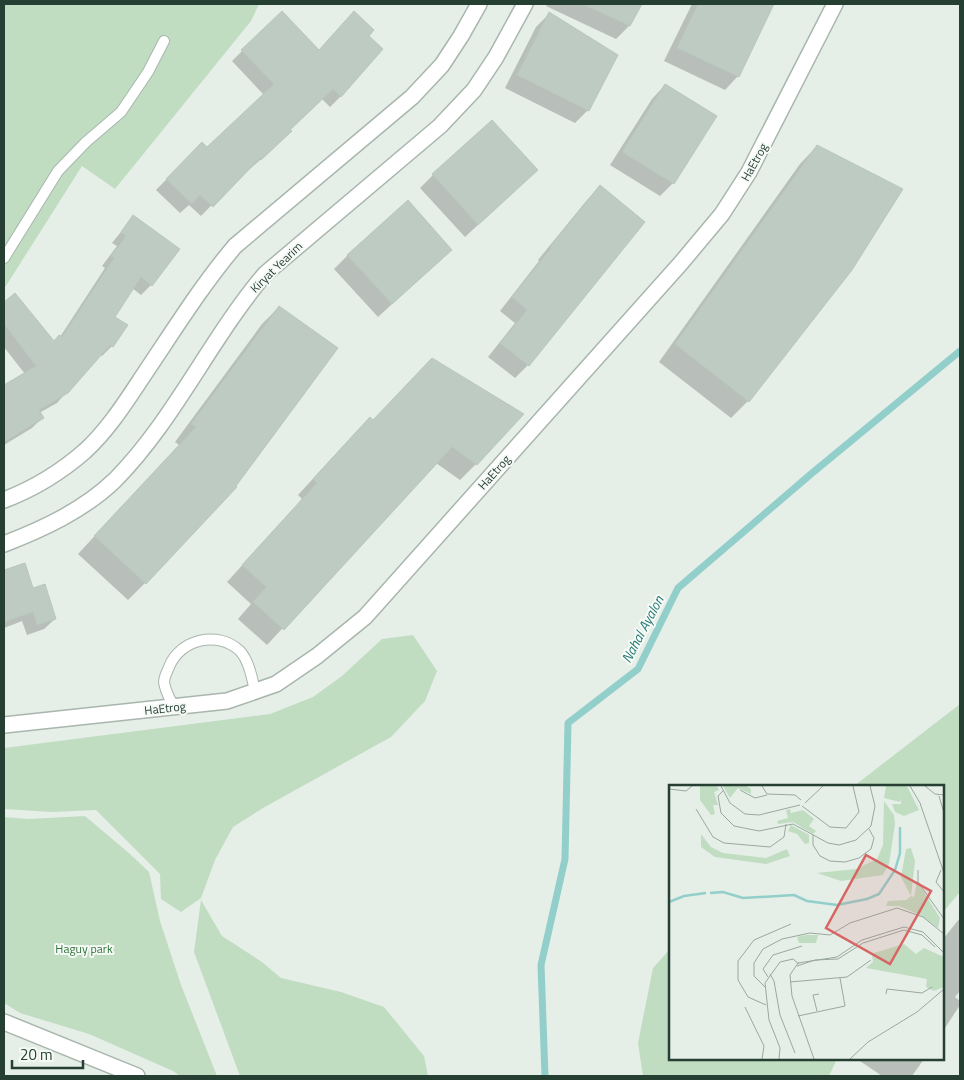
<svg xmlns="http://www.w3.org/2000/svg" width="964" height="1080" font-family="'Titillium Web',sans-serif">
	<rect width="100%" height="100%" fill="#e6eee8"/>
	<path fill="#c0ddc1" d="M4 4H259L251 21 115 189 82 166 4 289Z
		M413 635 437 671 425 701 391 737 263 808 233 827 215 860 201 898 181 912 161 899 160 874 96 810 51 812 4 809V748L270 714 313 697 342 676 382 639Z
		M960 704V892L943 912V786H854Z
		M85 816 130 854 149 872 160 921 181 985 217 1076H180L173 1071 89 1034 20 1013 4 1003V817L28 819Z
		M201 900 222 936 262 962 281 978 341 992 384 1007 424 1056 428 1076H240L194 952Z
		M670 949V1059H837L829 1076H643L638 1043 653 968Z"/>
	<path fill="#0003" d="M548 4H640L629 26 616 39 546 6Z
		M692 4H773L738 76 725 90 664 61Z
		M549 14 588 110 575 123 505 88 536 27Z
		M367 36 382 50 340 97 330 107 322 99 289 130 280 142 250 169 248 168 201 216 189 205 180 213 156 190 202 143 207 149 264 95 232 61 242 51H318Z
		M665 85 673 183 660 196 610 165 652 99Z
		M817 146 748 401 731 418 659 362 800 164Z
		M433 175 523 183 465 237 420 188Z
		M600 187 644 222 528 365 515 378 488 357 515 323 500 311 539 261 538 260 587 200Z
		M133 217 151 285 141 295 132 288 113 317 112 346 102 356 100 354 57 403 39 413 42 418 32 428 4 445V387L25 374 4 347V303L15 294 53 342 60 337 105 268 102 266 117 246 112 243Z
		M451 250 378 317 334 269 347 256Z
		M279 307 145 583 128 600 78 554 179 445 175 442 262 324Z
		M416 375 476 464 460 480 436 463 267 645 238 619 251 604 227 582 302 499 298 495 354 434 370 418 373 421Z
		M24 565 32 589 55 619 44 629 27 635 22 621 4 628V571Z
		M960 918V991L955 997 960 1001V1005L943 1031V939Z
		M857 1059H924L912 1076H882Z"/>
	<g fill="none" stroke-linecap="round" stroke-linejoin="round">
		<path stroke="#92cfca" stroke-width="7" d="M545 1076 541 965 565 859 568 723 638 669 678 588 811 474 960 351"/>
	</g>
	<path fill="#becbc3" stroke="#b8c7bd" d="M582 4H642L630 26Z
		M698 4H774L739 77 677 48Z
		M282 11 319 50 354 11 374 30 369 36 383 49 341 97 333 89 290 130 292 131 261 160 260 158 213 207 200 195 192 204 166 179 202 142 207 147 274 84 241 50Z
		M549 12 618 55 589 111 517 75Z
		M665 84 717 116 674 184 622 152Z
		M492 120 538 170 478 225 432 174Z
		M817 145 903 189 852 270 749 402 675 344Z
		M600 185 645 222 529 366 500 343 527 310 512 297 551 248 550 247Z
		M408 200 452 250 392 304 347 255Z
		M133 215 180 249 152 286 141 277 115 317 128 325 113 347 110 345 68 393 39 410 44 418 4 442V385L36 366 4 324V302L15 293 54 341 59 335 62 337 114 258 111 256 126 236 121 232Z
		M279 306 338 348 236 486 237 487 146 584 94 536 196 427 191 424Z
		M432 358 524 414 477 465 452 447 284 630 253 602 266 587 242 565 317 483 313 479 370 417 373 420Z
		M25 563 33 588 45 584 56 619 37 625 33 612 4 622V570Z"/>
	<g fill="none" stroke-linecap="round" stroke-linejoin="round">
		<defs>
			<path id="service" d="M4 258 58 171 86 142 121 112 148 72 164 41
				M174 707C170 699 165 691 164 682 164 677 167 672 169 667 180 639 218 630 240 651 249 661 252 678 255 691"/>
			<path id="minor" d="M4 500C33 489 61 472 85 451 109 429 127 400 145 373 174 330 202 285 235 246L412 97 442 65 461 36 479 4
				M4 544C43 529 84 510 115 480 175 419 210 339 265 274L440 126 474 90 496 57 525 4
				M4 725 227 701 276 684 317 656 365 617 681 263 722 214 749 172 835 4
				M4 1022 137 1076"/>
		</defs>
		<use href="#service" stroke="#a8b6ae" stroke-width="12"/>
		<use href="#minor" stroke="#a8b6ae" stroke-width="18"/>
		<use href="#service" stroke="#fff" stroke-width="10"/>
		<use href="#minor" stroke="#fff" stroke-width="15"/>
	</g>
	<g text-anchor="middle" dominant-baseline="central" stroke-width="4" stroke-linejoin="round" paint-order="stroke">
		<g font-size="12" fill="#253f32" stroke="#f6faf7">
			<text transform="translate(754 162) rotate(-61)">HaEtrog</text>
			<text transform="translate(276 267) rotate(-44)">Kiryat Yearim</text>
			<text transform="translate(494 472) rotate(-48)">HaEtrog</text>
			<text transform="translate(165 708) rotate(-6)">HaEtrog</text>
		</g>
		<g font-size="12" fill="#32743c" stroke="#f6faf7">
			<text x="84" y="948">Haguy park</text>
		</g>
		<g font-size="14" font-style="italic" fill="#227872" stroke="#f6faf7">
			<text transform="translate(642 629) rotate(-62)">Nahal Ayalon</text>
		</g>
	</g>
	<g transform="translate(669 785)">
		<rect width="275" height="275" fill="#e6eee8"/>
		<path d="M31 1H48L50 5 45 7 49 20H44L46 29 42 30 31 15ZM54 1H77L82 4V9L69 3 61 13ZM217 1H238L250 25 235 31 226 27 223 19H232V13L231 17 215 13ZM215 16 225 30 226 39 220 79 214 90 172 96 148 88 187 84 208 74 214 60ZM121 24 122 28 134 25 145 34 140 41 147 46 144 49 124 37 109 39 108 36 119 33 117 25ZM122 40 140 50V58L136 59 128 49 119 46ZM32 49 42 62 54 68 97 73 118 64 121 71 97 79 46 72 32 62ZM242 63 246 76 242 111 245 112 248 96 271 133 269 143 251 130 230 121H217L219 116 237 115 242 111 232 92 237 64ZM137 150H149L147 158H130L128 152ZM235 159 247 169 255 163 275 172V202L265 206 257 202 258 194 197 183 204 177 203 170 205 168Z" fill="#c0ddc1"/>
		<path fill="none" stroke="#92cfca" stroke-width="2.5" d="M41 108 54 107 74 113 125 110 138 116 168 120 198 114 210 109 226 85 231 68V42M0 117 15 111 37 108"/>
		<path fill="none" stroke="#99a89f" stroke-width="1" d="M52 1 61 18 76 29 90 30 131 20M93 1 98 9 126 10 132 15M241 1 251 18 275 88M256 1 266 9 275 10M0 4 17 6 23 1M71 5 86 13 98 10M54 6 49 11 52 28 65 41 90 46 124 39 159 58 170 60 187 55 202 41 206 21 201 1M270 11 275 28M136 18 154 1M133 21 161 42 177 43 190 27 184 1M27 24 44 52 55 58 101 62 115 52 117 39M144 50V60L151 71 161 76 176 77 190 73 202 64 205 53 200 44M249 85V97L275 134M272 85 267 97 275 107M128 181 146 175 169 174 194 158 235 145 253 150 266 162M101 189 105 196 111 230 126 268M99 192 94 184 104 170 133 161M121 197 178 192 202 175M96 202 85 191V178L94 164 113 154 141 148 161 150 181 138 228 123 254 132 275 149M217 209 218 204 253 208 263 202M97 220 79 212 69 195V176L85 155 122 139M76 222 95 261 93 274M148 226 144 210 150 209M129 231 176 221 171 193M110 274 111 263 100 235 96 198 111 177 124 174 130 179M145 274 123 211 121 190 129 178 168 172 193 155 235 142 254 147 275 168M181 274 199 257 248 227 275 204"/>
		<path fill="#d66563" fill-opacity="0.15" stroke="#d66563" stroke-width="2.5" d="M197 70 262 106 221 179 157 143Z"/>
		<rect width="275" height="275" fill="none" stroke="#253f32" stroke-width="2.5"/>
	</g>
	<rect width="964" height="1080" fill="none" stroke="#253f32" stroke-width="10"/>
	<path d="M12 1060v8h71v-8" fill="none" stroke="#253f32" stroke-width="2.5"/>
	<text x="20" y="1060" font-size="15" fill="#253f32" stroke="#f6faf7" stroke-width="4" paint-order="stroke">20 m</text>
</svg>
